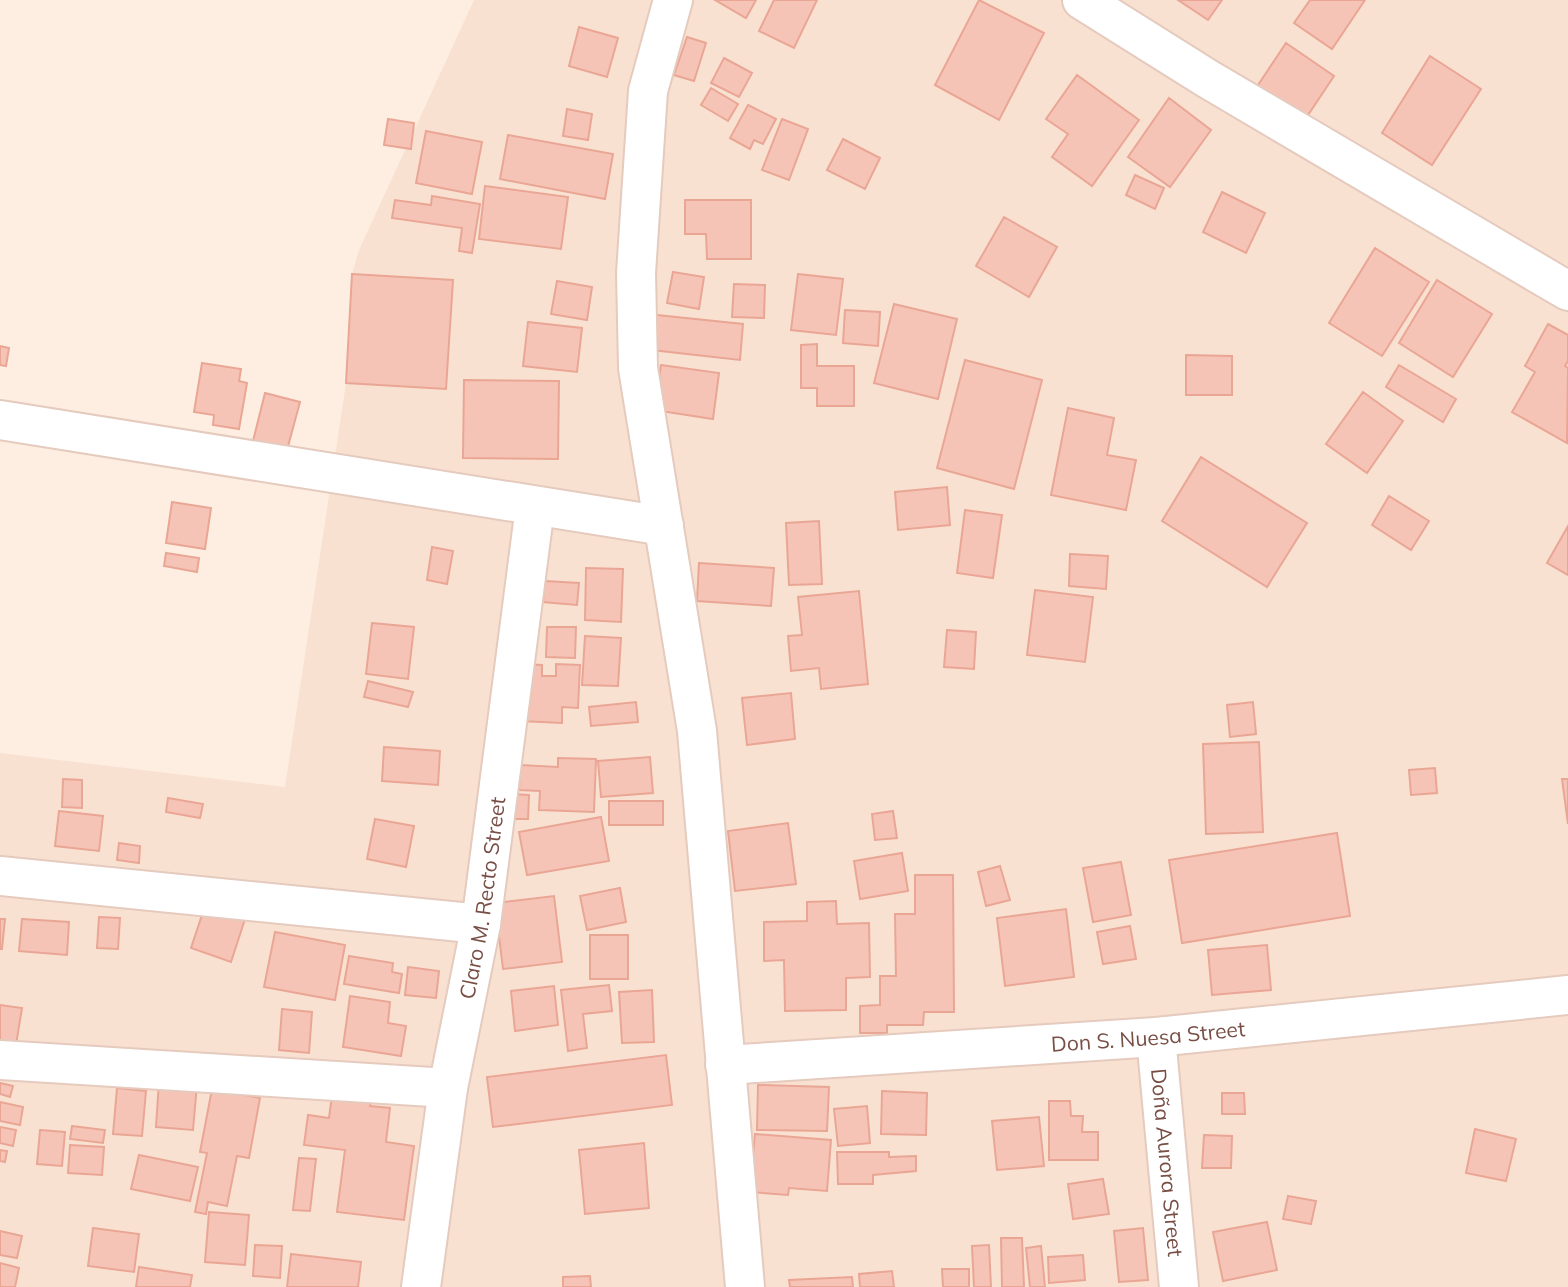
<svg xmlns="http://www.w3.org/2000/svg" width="1568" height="1287" font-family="Mulish,sans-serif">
	<rect width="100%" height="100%" fill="#feeee1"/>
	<path fill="#f9e1d2" d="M474 0H1568V1287H0V753L285 787 346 383 352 274 359 250Z"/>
	<path fill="#f6c4b6" stroke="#eaa695" stroke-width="2" d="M715 0H756L746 18Z
		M774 0H817L794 48 759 31Z
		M979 0 1044 33 999 120 935 85Z
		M1178 0H1222L1208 20Z
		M1310 0H1365L1332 49 1294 23Z
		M579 27 618 38 607 77 569 66Z
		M687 37 706 43 694 81 674 75Z
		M1286 43 1334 76 1302 124 1254 91Z
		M1430 56 1481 89 1432 165 1382 133Z
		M724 58 752 73 739 97 711 83Z
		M1077 75 1139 120 1092 186 1052 157 1068 134 1046 119Z
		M711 88 738 104 728 121 701 105Z
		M1169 98 1211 130 1170 187 1128 157Z
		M748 105 776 119 763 144 754 140 750 149 730 138Z
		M567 109 592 114 588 140 563 136Z
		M388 119 414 123 411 149 384 145Z
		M782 119 808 129 789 180 762 170Z
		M426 131 482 142 472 194 416 183Z
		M508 135 613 154 605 199 500 179Z
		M843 139 880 158 865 189 827 170Z
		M1135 175 1164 188 1155 209 1126 195Z
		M485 186 568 197 561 249 479 239Z
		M1222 192 1265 213 1246 253 1203 232Z
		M432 196 480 204 472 253 459 251 462 228 392 218 395 200 431 205Z
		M685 200H751V259H707L706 234H685Z
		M1004 217 1057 247 1029 297 976 266Z
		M1375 248 1429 282 1382 356 1329 323Z
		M673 272 704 277 699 309 667 303Z
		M352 274 453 280 446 389 346 383Z
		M798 274 843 279 836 335 791 330Z
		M1437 280 1492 314 1453 377 1399 343Z
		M557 281 592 287 587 320 551 314Z
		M734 284 765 285 764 318 732 317Z
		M894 304 957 319 938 399 874 383Z
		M845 310 880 312 878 346 843 343Z
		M647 314 743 324 740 360 643 349Z
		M528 322 582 328 577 372 523 366Z
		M1548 324 1568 335V361L1565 366 1568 368 1567 443 1512 412 1535 372 1525 366Z
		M817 344V366H854V406H817V388H801V345Z
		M0 346 9 348 6 366 0 365Z
		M1186 355 1232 356V395H1186Z
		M965 360 1042 380 1014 489 937 468Z
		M202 363 241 369 239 381 247 383 239 429 213 425 214 415 194 412Z
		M661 365 719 373 713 419 654 410Z
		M1399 365 1456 399 1443 422 1386 387Z
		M464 380 559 381 558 459 463 458Z
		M1363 392 1403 421 1367 473 1326 444Z
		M265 393 300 402 287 450 253 441Z
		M1068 408 1114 418 1107 455 1136 460 1126 510 1051 495Z
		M1201 457 1307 523 1267 587 1162 521Z
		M947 487 950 525 898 530 895 492Z
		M1389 496 1429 521 1411 550 1372 525Z
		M172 502 211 508 205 549 166 543Z
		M965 510 1002 515 993 578 957 573Z
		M819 521 822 584 789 585 786 523Z
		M1568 526V575L1547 563Z
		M432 547 453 551 447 584 427 580Z
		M166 553 199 558 197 572 164 566Z
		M1070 554 1108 556 1106 589 1069 586Z
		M699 563 774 568 771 606 697 601Z
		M586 568 623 569 621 622 585 620Z
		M545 581 579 583 577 605 543 602Z
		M1035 590 1093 597 1085 662 1027 655Z
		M859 591 868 684 821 689 819 668 791 671 788 636 802 635 798 597Z
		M372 623 414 627 408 679 366 674Z
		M547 627H576L575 658 546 657Z
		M947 630 976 632 974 669 944 667Z
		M585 636 621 638 618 686 582 685Z
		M523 664 542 665V676H556V664L580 665 578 708 562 707V723L520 721Z
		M368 681 413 692 408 707 364 697Z
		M791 693 795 739 747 745 742 698Z
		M636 702 638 722 591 726 589 707Z
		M1253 702 1256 734 1230 737 1227 705Z
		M1259 742 1263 832 1206 834 1203 744Z
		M384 747 440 751 438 785 382 781Z
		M650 757 653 793 601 797 598 761Z
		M558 758 596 759 594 812 539 810 540 791 519 790 520 765 558 767Z
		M1435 768 1437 793 1411 795 1409 770Z
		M63 779 82 780V808L62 807Z
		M1562 779H1568V824Z
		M511 794 529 795 528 819H510Z
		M168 798 203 804 200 818 166 812Z
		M609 801H663V825H609Z
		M59 811 103 816 99 851 55 846Z
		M893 811 897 838 875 840 872 814Z
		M601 817 609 861 527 875 519 832Z
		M375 819 414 826 406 867 367 859Z
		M788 823 796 884 735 891 728 831Z
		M1337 833 1350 916 1182 943 1169 860Z
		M119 843 140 846 139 863 117 860Z
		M902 853 908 891 860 899 854 861Z
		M1121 862 1131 915 1093 922 1083 868Z
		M1000 866 1010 900 986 906 978 872Z
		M915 875H953L954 1012H924L923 1025H887V1033H860V1006L880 1005V976H896L895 914H915Z
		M620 888 626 922 587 930 580 896Z
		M554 896 562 962 503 969 495 903Z
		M836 901 837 924 869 923 870 977 846 978V1010L785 1011 784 960 764 961V922L807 921V902Z
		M206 903 246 916 231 962 191 948Z
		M1066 909 1074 977 1005 986 997 918Z
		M99 917 120 918 118 949 97 948Z
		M0 919H5L2 949H0Z
		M22 919 69 922 67 955 19 951Z
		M1130 926 1136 959 1103 964 1097 932Z
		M275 932 345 945 335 1000 264 987Z
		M590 935H628V979H590Z
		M1267 945 1271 990 1212 995 1208 950Z
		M349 956 393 963 392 972 402 974 399 993 344 984Z
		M408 967 439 971 436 998 405 995Z
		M609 985 612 1011 583 1014 587 1048 568 1051 561 990Z
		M554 986 558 1025 515 1031 511 991Z
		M652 990 654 1042 622 1043 619 992Z
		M350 996 390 1002 388 1023 406 1026 401 1056 343 1047Z
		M0 1005 22 1008 15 1051 0 1049Z
		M282 1009 312 1012 309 1053 279 1050Z
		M666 1055 672 1105 493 1127 487 1077Z
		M159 1081 197 1084 193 1130 156 1127Z
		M0 1083 13 1086 10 1097 0 1094Z
		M758 1085 829 1087 827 1131 757 1130Z
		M117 1088 146 1091 142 1136 113 1134Z
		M212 1089 260 1098 249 1158 237 1156 227 1206 208 1202 206 1214 195 1212 207 1153 200 1152Z
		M882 1091 927 1093 926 1135 881 1134Z
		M1222 1093H1244L1245 1114H1222Z
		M332 1095 371 1100 370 1106 390 1108 386 1142 414 1146 404 1220 337 1212 345 1150 304 1145 308 1115 329 1118Z
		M1049 1101H1070L1071 1116H1083L1082 1132H1098V1160H1049Z
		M0 1102 23 1107 20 1125 0 1121Z
		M867 1106 870 1143 838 1146 834 1109Z
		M1039 1117 1044 1166 997 1170 992 1121Z
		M72 1126 105 1130 103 1143 70 1139Z
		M0 1127 16 1130 13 1146 0 1143Z
		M1475 1129 1516 1139 1506 1181 1466 1173Z
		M40 1130 65 1132 62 1166 37 1164Z
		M755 1134 831 1140 827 1191 789 1188 788 1195 750 1192Z
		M1204 1135 1232 1136 1231 1168H1202Z
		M644 1143 649 1208 585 1214 579 1150Z
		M70 1145 104 1147 102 1175 68 1173Z
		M0 1150 7 1151 5 1162 0 1161Z
		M837 1152H889V1157L916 1156V1171L873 1175V1184H838Z
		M139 1155 198 1167 190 1201 131 1189Z
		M299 1158 316 1159 310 1211 293 1210Z
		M1103 1179 1109 1214 1073 1219 1068 1184Z
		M1288 1196 1316 1201 1311 1224 1283 1219Z
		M209 1212 249 1215 245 1265 205 1262Z
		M1267 1222 1277 1270 1223 1281 1213 1232Z
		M93 1228 139 1234 134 1272 88 1266Z
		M1143 1228 1148 1280 1119 1282 1114 1231Z
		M0 1231 22 1236 17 1258 0 1255Z
		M1001 1238H1022L1024 1287H1002Z
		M255 1245 282 1246 280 1278 253 1276Z
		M989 1245 991 1287H974L972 1246Z
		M1041 1246 1045 1287H1030L1026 1248Z
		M291 1254 361 1262 358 1287H287Z
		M1083 1255 1085 1280 1049 1283 1048 1257Z
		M0 1263 19 1268 15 1287H0Z
		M139 1267 192 1275 190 1287H136Z
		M942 1269H969V1287H943Z
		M892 1271 894 1287H860L859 1274Z
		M590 1276 591 1287H563V1277Z
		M852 1277 853 1287H790L789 1280Z"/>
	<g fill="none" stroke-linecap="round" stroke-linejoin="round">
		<defs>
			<g id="minor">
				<path d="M673 0 648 91 636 273 638 368 697 731 745 1287"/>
				<path d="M1082 0 1208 79 1568 291"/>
				<path d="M0 420 664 526"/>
				<path d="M0 876 481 924"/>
				<path id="s1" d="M1156 1037 1179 1287"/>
				<path d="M0 1060 448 1088"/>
				<path id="s2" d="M725 1065 1156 1037 1568 995"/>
				<path id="s3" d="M421 1287 448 1088 481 924 535 507"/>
			</g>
		</defs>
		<use href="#minor" stroke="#e5cabe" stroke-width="42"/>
		<use href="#minor" stroke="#fff" stroke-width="38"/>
	</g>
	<g text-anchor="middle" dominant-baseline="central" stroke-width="6" stroke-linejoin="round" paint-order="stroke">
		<g font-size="21" fill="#784e45" stroke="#fff2e9">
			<text stroke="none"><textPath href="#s3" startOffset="394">Claro M. Recto Street</textPath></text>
			<text stroke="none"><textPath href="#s2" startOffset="424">Don S. Nuesa Street</textPath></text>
			<text stroke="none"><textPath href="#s1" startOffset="126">Doña Aurora Street</textPath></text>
		</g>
	</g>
</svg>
